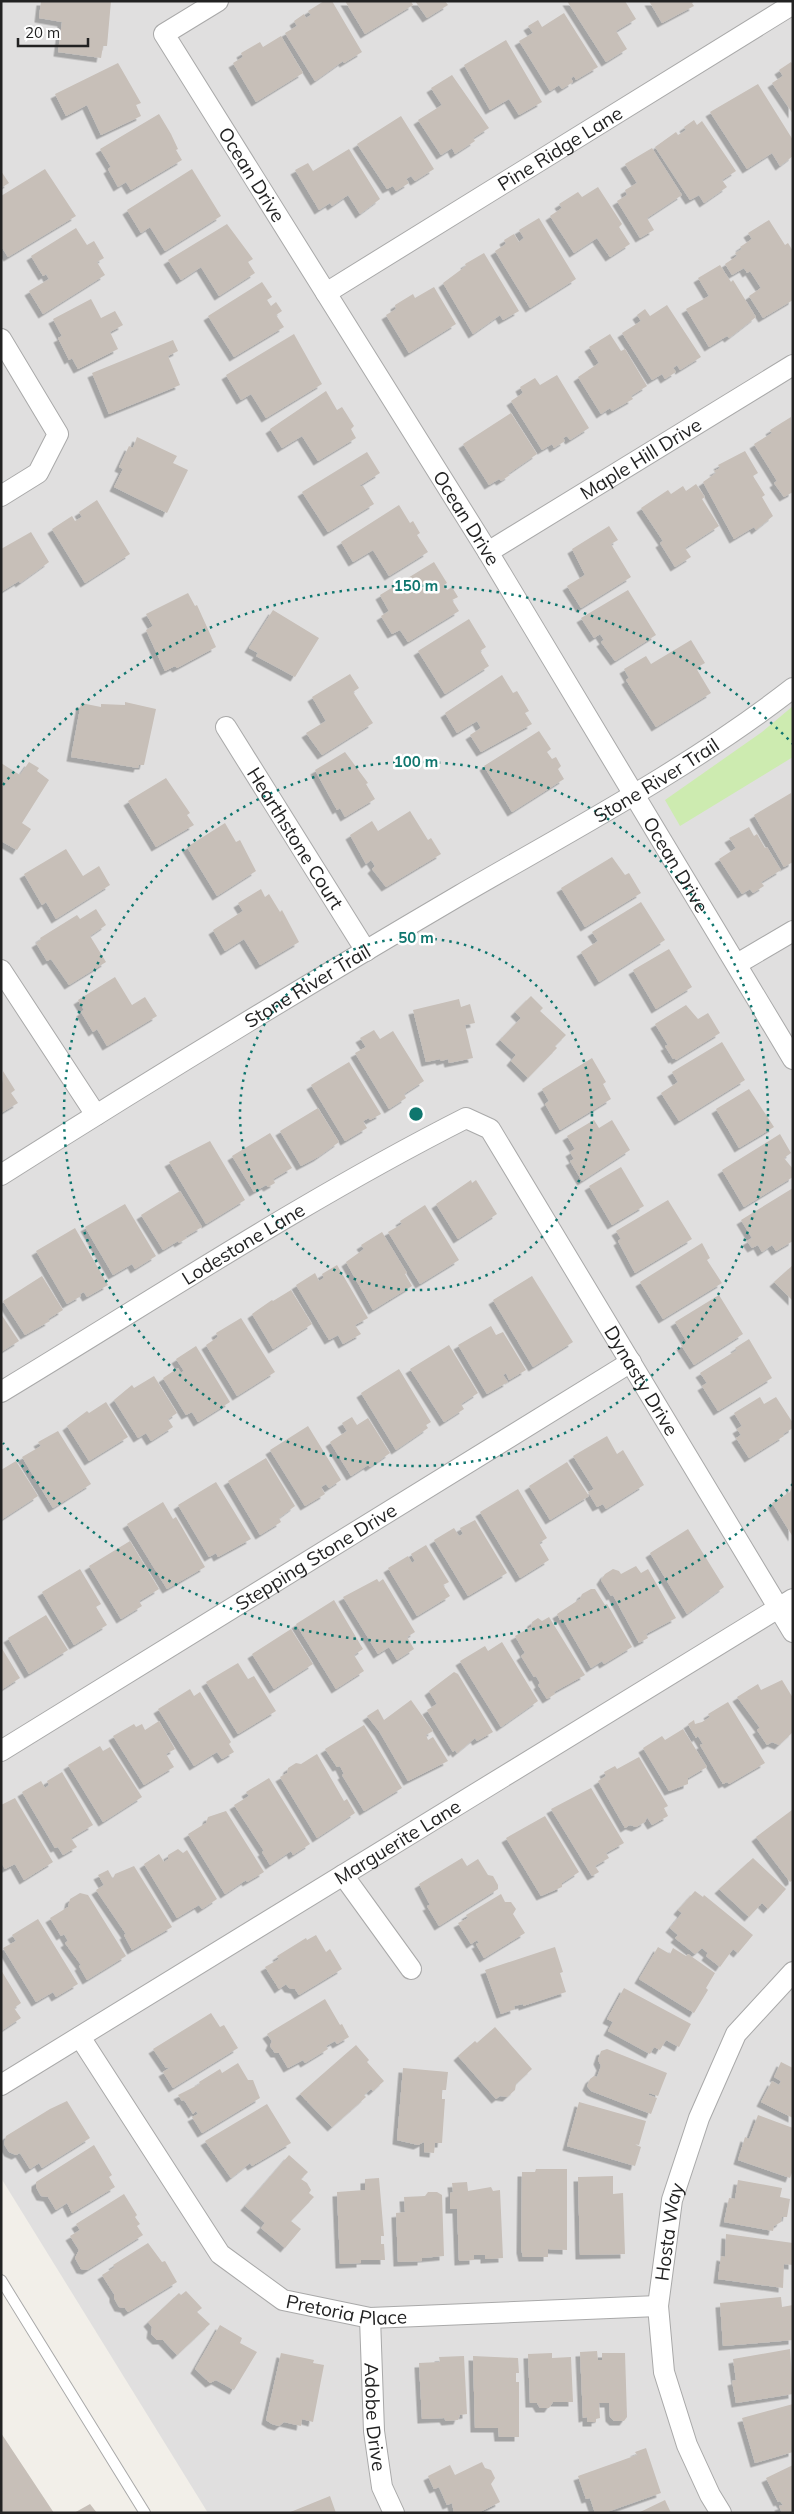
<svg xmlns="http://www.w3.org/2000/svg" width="794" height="2514" font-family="Mulish,sans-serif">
	<defs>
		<filter id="shadow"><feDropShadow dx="-4.5" dy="4.5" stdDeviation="0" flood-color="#0004"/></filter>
	</defs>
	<rect width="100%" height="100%" fill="#f2efe9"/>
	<path fill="#e0dfdf" d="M1 1H793V2513H208L1 2178Z"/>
	<path fill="#cdebb0" d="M793 706V757L680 826 665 800 762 732Z"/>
	<path fill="#c7bfb8" filter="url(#shadow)" d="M41 1H111L107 46H103L101 58 58 52 62 22 39 18Z
		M324 1H332L362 52 344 63 343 61 315 81 285 33 297 26 294 21 304 14 306 18 311 15 308 11Z
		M345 1H411L413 5 365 34Z
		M415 1H445L448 5 427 18Z
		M567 1H625L636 19 616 31 627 49 606 62Z
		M649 1H695L692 3 694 6 662 23Z
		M564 13 598 67 576 80 574 76 571 78 573 82 562 89 559 85 550 91 519 41 533 33 528 26 538 20 542 27Z
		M281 36 303 73 256 102 233 63 243 57 241 53 260 42 263 47Z
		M506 40 542 102 519 115 509 99 490 110 464 65Z
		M791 62 793 65V114L772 83 783 76 779 70Z
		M118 63 141 103 136 105 141 116 101 135 87 105 66 116 55 94Z
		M452 75 489 128 473 138 475 141 455 154 452 148 441 155 418 120 442 105 431 88Z
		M758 84 793 140V156L780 166 772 153 747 169 710 112Z
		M159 114 171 134 178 149 176 150 182 160 131 190 126 182 118 187 108 169 111 167 100 149Z
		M401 116 434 169 415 181 411 176 406 179 409 183 396 191 393 186 387 189 357 144Z
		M694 120 697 125 702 121 736 171 722 180 727 187 704 203 699 195 690 200 655 147 676 132 678 135 686 130 684 127Z
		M652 148 682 195 647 218 654 230 640 238 617 201 627 195 625 190 637 183 625 164Z
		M349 149 380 199 360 214 348 195 332 206 330 203 319 210 295 170 308 163 313 171Z
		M45 169 76 216 8 257 1 246V196Z
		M192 169 221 216 165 251 150 227 141 233 127 210Z
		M1 171 9 183 1 188Z
		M598 187 622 224 619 227 630 244 610 257 597 238 574 253 550 216 562 208 559 204 578 192 582 197Z
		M539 218 576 279 530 308 495 251 506 244 504 240 514 234 519 242 524 238 519 230Z
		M769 220 785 245 788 243 793 251V300L763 318 749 296 761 288 750 271 747 273 744 268 732 275 725 264 737 256 735 253 742 249 740 247 752 239 748 233Z
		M227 224 253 259 248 262 255 273 219 296 201 267 181 280 168 260Z
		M76 228 87 245 94 241 104 258 97 262 105 275 43 314 29 291 49 279 46 274 43 276 31 256Z
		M484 253 519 311 503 320 500 315 473 334 443 283 466 266 465 264Z
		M720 265 731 282 733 280 756 317 729 338 727 336 709 347 686 309 709 296 698 278Z
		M262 282 272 297 267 300 271 306 276 302 282 311 276 315 284 327 234 357 208 316Z
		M434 287 456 324 409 353 386 315 396 309 395 305 413 294 415 298Z
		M91 299 101 318 115 311 123 325 110 332 118 349 78 369 72 358 69 360 58 338 62 336 53 319Z
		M667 305 701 357 680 370 677 365 673 368 676 372 665 379 662 374 652 380 622 333 641 321 637 315 645 309 650 316Z
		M294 334 322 384 266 418 251 394 241 400 226 375Z
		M610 334 621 351 625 349 647 386 631 396 633 399 612 411 610 408 601 414 578 377 599 363 589 347Z
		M173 340 178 351 168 356 180 385 109 414 92 373Z
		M557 375 589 428 570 440 567 436 563 438 565 441 554 448 552 444 542 450 511 401 523 393 520 387 535 378 540 385Z
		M326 391 337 410 342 407 354 426 351 429 356 438 318 461 302 436 282 448 270 429Z
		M511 413 537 454 508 474 510 475 501 481 499 479 489 485 463 444Z
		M791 417 793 492 784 497 774 483 777 481 754 444 772 433 770 430Z
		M137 437 177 456 173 463 188 470 167 513 114 487 123 469 119 467 129 446 133 448Z
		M745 451 758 473 753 476 765 495 762 497 773 516 756 530 754 527 734 539 703 482 716 473 714 471 720 468 718 465Z
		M367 452 380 473 359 486H363L374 504 328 532 302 492Z
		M696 484 705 497 702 499 719 526 685 548 691 557 675 567 660 543 663 541 641 508 668 490 671 494 683 486 686 491Z
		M97 500 130 554 85 583 52 529 72 516 75 521 82 517 79 512Z
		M399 505 410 523 413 521 420 533 417 535 428 552 389 576 373 550 353 562 341 542Z
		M609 526 618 540 611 544 631 577 581 608 567 586 585 575 572 549Z
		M31 532 49 562 20 583 19 581 1 592V549Z
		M434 562 447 583 444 585 447 590 452 587 458 597 452 600 459 611 408 642 400 630 392 634 381 616 389 611 380 595Z
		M628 590 656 635 615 661 601 642 604 640 600 634 594 638 581 618Z
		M188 593 195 606 197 605 216 647 177 668 175 666 165 671 146 630 153 626 146 614Z
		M273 610 319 638 295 677 256 656 258 653 249 648Z
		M469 619 486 647 480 651 489 666 445 694 418 651Z
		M691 640 705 663 696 668 711 693 656 727 626 680 629 678 624 669 646 656 651 664Z
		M350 674 359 688 353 692 373 723 322 755 306 733 326 721 312 697Z
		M502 675 513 693 517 691 529 711 525 713 532 724 481 752 470 735 481 728 477 721 457 733 445 713Z
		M125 702 156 709 144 765H139L138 768 71 757 81 703 101 707V704L125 705Z
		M539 731 551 749 547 752 552 759 556 757 561 766 558 769 564 779 512 812 484 766Z
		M345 752 368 783 366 784 375 799 345 817 340 808 337 810 315 770Z
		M29 762 39 768 37 771 49 780 22 823 31 829 17 850 1 841V763L20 775Z
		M166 778 190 813 187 815 194 825 156 847 128 801Z
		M791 793 793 862 784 867 754 815Z
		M410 811 428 840 431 838 441 854 386 887 372 869 375 866 371 860 366 864 350 835 372 821 378 831Z
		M225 823 236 842 240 840 256 871 217 896 187 847Z
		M749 827 754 836 757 834 765 848 767 847 781 870 761 882 764 886 753 893 750 889 742 894 719 859 736 848 729 838Z
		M66 849 83 876 99 866 110 885 56 919 46 902 42 905 24 874Z
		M612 857 625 875 629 873 641 893 585 927 561 888Z
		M261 889 265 897 269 894 280 912 282 910 299 942 260 965 244 939 225 951 213 930 243 911 238 903Z
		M641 902 665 940 599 982 581 952 598 941 592 932Z
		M96 909 106 925 90 936 106 962 69 985 51 959 47 961 36 943 41 940 40 938 77 915 80 919Z
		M669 949 692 987 656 1009 633 970Z
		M115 977 132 1005 145 997 157 1016 107 1046 97 1029 93 1032 81 1012 84 1010 78 1000Z
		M531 996 543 1008 540 1011 566 1035 555 1046 557 1048 528 1078 511 1061 516 1055 500 1040 521 1018 515 1012Z
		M459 999 461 1007 470 1004 475 1023 465 1025 473 1058 449 1063 448 1059 441 1061 440 1059 426 1062 413 1010Z
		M686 1005 698 1019 708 1013 720 1033 676 1060 675 1058 673 1059 665 1046 668 1045 655 1024Z
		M374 1030 380 1039 393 1031 424 1081 404 1094 406 1098 389 1109 355 1053 366 1047 360 1038Z
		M722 1042 745 1080 679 1121 661 1093 678 1082 672 1072Z
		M592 1058 606 1082 603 1084 611 1099 560 1130 545 1104 549 1101 542 1089Z
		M349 1062 381 1114 370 1120 369 1118 363 1121 367 1128 345 1141 311 1085Z
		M3 1071 15 1090 11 1093 18 1103 1 1113Z
		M749 1089 774 1127 739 1148 716 1109Z
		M318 1108 339 1142 318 1157 301 1166 280 1131Z
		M594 1120 599 1128 612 1120 630 1150 582 1181 570 1161 574 1159 570 1152 575 1149 567 1136Z
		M270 1133 292 1168 273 1179 275 1183 268 1187 266 1185 254 1192 232 1156Z
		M780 1134 791 1153 784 1158 793 1169V1177L744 1207 722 1170Z
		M210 1141 245 1200 206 1224 169 1162Z
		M621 1167 644 1206 612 1225 589 1186Z
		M471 1180 472 1183 476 1180 497 1214 458 1239 436 1204Z
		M793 1188V1241L776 1251 772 1245 762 1252 758 1245 752 1248 747 1241 752 1238 741 1220Z
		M180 1191 202 1227 185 1237 187 1238 179 1243 178 1241 163 1250 141 1215Z
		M668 1200 692 1239 635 1273 618 1241 621 1239 616 1231Z
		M125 1204 156 1256 135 1269 132 1264 113 1275 85 1227Z
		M425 1205 459 1260 420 1284 388 1232 402 1224 400 1221Z
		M75 1228 108 1285 87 1297 84 1292 80 1294 81 1296 67 1304 36 1251Z
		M382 1232 407 1273 405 1274 412 1286 373 1310 346 1262 364 1249 361 1245Z
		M702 1243 710 1258 707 1260 722 1283 663 1319 640 1282Z
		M337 1265 368 1318 355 1325 361 1334 343 1344 338 1335 329 1340 296 1285 315 1273 319 1281 324 1278 322 1274Z
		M793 1265V1301L774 1282Z
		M42 1276 63 1310 48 1319 50 1321 25 1335 3 1301Z
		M532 1276 573 1342 533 1367 493 1300Z
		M291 1290 312 1324 273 1349 252 1314 272 1300 273 1301Z
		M719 1295 743 1334 694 1365 681 1345 687 1342 675 1322Z
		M1 1314 19 1341 1 1352Z
		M241 1318 275 1372 237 1396 206 1345 218 1337 216 1333Z
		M491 1326 496 1335 503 1332 526 1370 509 1380 506 1373 503 1375 508 1382 487 1394 458 1345Z
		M749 1339 772 1378 718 1411 702 1386 707 1383 700 1373 737 1350 735 1348Z
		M449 1345 478 1393 461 1404 464 1409 444 1422 410 1369Z
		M196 1346 230 1402 198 1422 192 1412 186 1415 163 1378 178 1368 181 1373 184 1371 176 1359Z
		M399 1369 431 1422 426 1425 428 1428 396 1450 361 1393Z
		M154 1376 177 1413 168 1419 173 1427 151 1441 146 1433 138 1438 114 1400 132 1385 134 1388Z
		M760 1397 764 1404 776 1397 793 1423V1428L783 1434 784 1436 749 1458 736 1438 741 1435 737 1429 742 1426 734 1413Z
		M106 1402 128 1437 89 1461 67 1426 87 1411 89 1413Z
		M352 1417 357 1425 368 1418 390 1453 370 1467 368 1465 351 1476 330 1442 347 1431 342 1423Z
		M308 1426 341 1480 329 1488 326 1484 321 1487 325 1494 305 1506 270 1450Z
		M58 1431 91 1484 53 1508 22 1457 41 1446 38 1442Z
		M607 1436 617 1454 623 1450 644 1485 606 1509 603 1504 597 1507 588 1492 594 1489 573 1456Z
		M266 1458 295 1506 279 1518 281 1522 260 1535 228 1481Z
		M16 1461 38 1496 1 1520V1470Z
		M567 1462 589 1496 550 1520 529 1486Z
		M216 1482 251 1539 218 1557 216 1553 209 1557 178 1505Z
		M793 1484V1537L772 1503 790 1492Z
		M518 1489 547 1538 539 1543 549 1560 520 1578 480 1512Z
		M163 1502 173 1519 176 1517 205 1567 167 1589 127 1524Z
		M475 1520 507 1573 468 1596 434 1540 454 1528 459 1536 463 1534 460 1528Z
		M688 1529 724 1587 687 1614 650 1553Z
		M130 1541 159 1589 139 1601 142 1606 121 1619 89 1566Z
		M426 1545 449 1582 443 1585 450 1596 417 1616 388 1568 408 1556 412 1563 415 1561 411 1554Z
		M636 1566 641 1573 648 1569 676 1618 646 1634 648 1638 639 1643 613 1595 611 1596 601 1580 605 1574 613 1569 619 1571 621 1574Z
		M80 1569 101 1604 96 1607 107 1625 74 1645 42 1592Z
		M377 1579 379 1582 383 1579 415 1632 407 1637 414 1649 397 1660 389 1647 378 1654 343 1597Z
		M591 1589H595L605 1605 607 1604 632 1647 604 1664 602 1661 591 1668 562 1618 560 1620 557 1614 580 1599 582 1594Z
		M334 1600 363 1649 354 1655 364 1671 336 1689 296 1624Z
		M46 1615 68 1650 29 1674 8 1638Z
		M549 1617 585 1675 554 1692 555 1694 547 1699 538 1685 540 1683 536 1676 534 1677 521 1656 525 1653 515 1636 531 1627 532 1622 538 1618 542 1621Z
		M291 1629 313 1664 274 1689 252 1654Z
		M502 1642 538 1701 501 1727 460 1661 485 1646 488 1651Z
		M1 1647 20 1678 1 1690Z
		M238 1663 248 1679 254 1676 276 1711 238 1734 206 1682Z
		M454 1672 458 1674 493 1732 477 1741 475 1738 457 1753 455 1750 453 1752 427 1710 437 1704 429 1691Z
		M782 1680 793 1698V1732L779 1745 772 1742 767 1745 757 1730 760 1728 737 1697 758 1684 761 1690Z
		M190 1689 194 1696 200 1692 231 1742 229 1744 234 1752 222 1759 217 1752 194 1766 158 1709Z
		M411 1700 433 1731 426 1735 428 1740 433 1737 448 1761 408 1781 379 1731 367 1716 378 1709 384 1720Z
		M728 1702 765 1763 729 1784 727 1782 723 1784 700 1745 703 1744 698 1736 696 1738 688 1724 694 1720 695 1724 702 1722 710 1717 708 1714Z
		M159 1721 175 1749 166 1754 174 1767 144 1785 113 1736 134 1724 136 1727 142 1724 145 1730Z
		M364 1725 402 1788 364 1811 342 1775 344 1774 340 1766 337 1767 325 1749Z
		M683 1729 707 1767 688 1778V1784L669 1791 643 1748 662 1736 665 1740Z
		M100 1746 103 1751 110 1747 142 1797 103 1822 68 1765Z
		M317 1754 344 1801 347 1799 355 1813 317 1838 280 1777 287 1773 288 1768 296 1763 301 1764Z
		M639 1757 668 1806 664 1808 668 1816 652 1825 647 1817 645 1822 636 1827 630 1825 625 1828 598 1781 606 1776 604 1772 615 1766 617 1769Z
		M62 1772 93 1825 71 1838 77 1847 63 1855 58 1847 55 1848 22 1792 41 1781 45 1788 49 1785 47 1781Z
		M269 1778 310 1844 293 1855 291 1851 270 1865 262 1852 264 1851 234 1805 249 1796 246 1792Z
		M591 1788 624 1843 606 1853 609 1858 595 1866 599 1872 592 1876 551 1809Z
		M15 1798 53 1862 24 1880 15 1864 5 1869 1 1862V1805Z
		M792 1810 793 1880 790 1882 756 1837Z
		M226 1811 264 1872 247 1882 246 1880 225 1894 188 1834 206 1823 208 1817Z
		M545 1816 579 1872 562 1883V1887L541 1896 506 1838Z
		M178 1849 183 1853 187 1850 217 1899 202 1909 199 1905 177 1918 144 1864 159 1854 164 1862 168 1859V1855Z
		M462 1858 467 1866 478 1859 488 1875 493 1876 498 1885V1889L439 1926 427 1906 430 1905 419 1884Z
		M753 1858 786 1889 768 1909 762 1903 749 1917 719 1889Z
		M134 1866 172 1927 132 1950 124 1935 126 1934 96 1890 104 1885 98 1875 108 1870 113 1879 115 1874Z
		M695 1891 703 1897 704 1895 753 1935 738 1953 733 1949 720 1967 706 1956 708 1953 702 1948 695 1954 675 1938 678 1935 670 1928 682 1913 678 1910Z
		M80 1893 88 1895 126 1956 87 1980 79 1966 81 1965 65 1943 68 1941 64 1934 61 1936 50 1918 68 1907 70 1899Z
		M501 1894 505 1902H511L516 1909 513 1914 525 1933 484 1958 476 1944 479 1943 477 1940 471 1944 458 1923 468 1918 466 1915Z
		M38 1919 78 1984 56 1997 53 1992 36 2002 3 1948 16 1941 12 1935Z
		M316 1935 326 1952 330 1949 342 1969 299 1995 295 1989 289 1988 286 1984 279 1989 265 1967 279 1959 277 1956 306 1938 307 1940Z
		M555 1947 563 1972 560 1973 566 1992 523 2006V2004L514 2006 515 2009 501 2014 485 1970Z
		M658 1947 670 1954 673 1948 686 1956 688 1954 715 1973 706 1988 708 1990 694 2013 639 1979Z
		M1 1970 21 2003 14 2008 21 2018 1 2031Z
		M624 1988 691 2024 679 2047 666 2040 660 2050 654 2047 650 2054 608 2031 613 2022 607 2019Z
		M325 1999 340 2025 342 2024 349 2037 337 2044 335 2041 326 2046 328 2049 305 2063 303 2060 288 2068 279 2053H275L270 2046 272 2041 267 2034Z
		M211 2013 220 2027 224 2025 238 2048 173 2088 163 2072 171 2067 166 2068 153 2049Z
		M495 2027 532 2069 516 2084 515 2090 507 2097 500 2096 496 2099 458 2056 475 2041 477 2043Z
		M356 2045 369 2060 367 2062 384 2081 373 2091 371 2089 364 2095 366 2097 332 2127 300 2094Z
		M607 2049 667 2073 658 2096 649 2093V2095L657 2098 651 2114 591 2091 587 2086 590 2079 594 2076 597 2077 601 2066 598 2060 601 2051Z
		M781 2062 793 2068V2118L761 2102 772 2081 779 2085 781 2081 774 2077Z
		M238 2063 248 2080H253L260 2098 202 2133 192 2117 198 2114 196 2111 193 2114 184 2100 182 2101 178 2095 200 2084 199 2082 220 2069 222 2073Z
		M403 2068 448 2072 446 2090H442V2099H445L442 2143H435L434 2153 424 2152V2142L418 2145 397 2140Z
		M67 2101 90 2138 42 2168 39 2163 30 2169 20 2153 16 2155 9 2152 4 2144 6 2136 50 2109Z
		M579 2102 646 2121 639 2145 634 2144 641 2147 635 2166 567 2146Z
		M267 2104 291 2143 252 2166 250 2163 231 2178 205 2141Z
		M758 2115 793 2128V2170L790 2178 738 2160 745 2137 749 2139Z
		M94 2145 112 2175 109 2177 115 2187 72 2213 67 2203 56 2210 48 2197 41 2196 36 2187V2182Z
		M289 2155 308 2172 301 2179 307 2183 311 2190 309 2193 314 2197 291 2221 301 2229 285 2248 261 2228 265 2223 245 2206Z
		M536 2169H567V2250L548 2249V2257H523L521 2249 522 2172H535Z
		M613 2176V2194L623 2193 625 2254 580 2255 578 2177Z
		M379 2178 384 2236H381V2244H384L385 2260H361V2263L340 2264 337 2192 365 2190V2179Z
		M738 2180 782 2188 780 2197 790 2199 787 2217H782L781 2222 774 2226 773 2231 724 2222 729 2198 735 2199Z
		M467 2182 468 2191 491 2187 493 2191 500 2190 503 2258 485 2259V2255H474V2260L459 2261 457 2209H450V2193L453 2192 452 2183Z
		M428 2192H437L442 2195 444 2256 422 2258V2261L398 2262 396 2213 405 2212 404 2197 425 2196Z
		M124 2194 137 2215 135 2217 140 2224 137 2226 143 2235 87 2270 81 2269 75 2258 79 2250 70 2236 80 2230 76 2224Z
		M726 2234 793 2243V2265L784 2264 783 2288 718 2279 721 2256 725 2257Z
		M148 2243 162 2262 165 2261 177 2282 128 2312 125 2308 119 2307 114 2298V2294L102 2275 115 2267 113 2265Z
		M186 2291 202 2308 197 2312 210 2324 177 2355 163 2340H157L151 2334 152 2327 148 2322 179 2293 181 2295Z
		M781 2297 782 2307 793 2305V2340L723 2346 720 2303Z
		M220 2325 242 2338 240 2343 257 2352 234 2390 216 2380 210 2383 195 2369Z
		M790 2349 793 2394 736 2403 732 2381 736 2380 733 2359Z
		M597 2351 598 2360H602V2353H625L627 2417 624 2421H614L610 2417 609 2403H599L600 2418 596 2419V2422H587V2417L583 2418 580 2352Z
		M281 2353 314 2360 313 2363 324 2365 313 2422 302 2419 301 2426 284 2422 279 2426 272 2424 266 2420Z
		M552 2353V2358L571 2357 573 2402H553L549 2408H540L537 2403H530L528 2354Z
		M464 2356 467 2414 460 2415 458 2420 446 2421 444 2418 422 2419 419 2363 440 2362 439 2357Z
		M473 2356 518 2358 519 2373H516V2382H519V2437H499L498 2428H475Z
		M793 2404V2452L755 2463 742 2418Z
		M1 2433 54 2513H1Z
		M646 2448 661 2493 604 2513H595L590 2498 586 2499 578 2476 637 2455 635 2452Z
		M482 2462 485 2468 491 2470 495 2478 491 2484 500 2502 478 2513H454L452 2503 447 2505 439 2487 434 2489 428 2476 450 2465 455 2475Z
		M793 2465V2513H782L779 2506 783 2505 780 2501 778 2502 766 2478Z
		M330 2496 336 2513H288Z
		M665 2500 671 2513H638Z
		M90 2504 97 2513H74Z"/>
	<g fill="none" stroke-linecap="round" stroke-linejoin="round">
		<defs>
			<path id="service" d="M1 2280 145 2513"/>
			<g id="minor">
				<path id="s1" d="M218 1 164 34 488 552 793 1059"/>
				<path id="s2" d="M326 293 793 4"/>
				<path d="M1 339 58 434 38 473 1 496"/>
				<path id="s3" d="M488 552 793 365"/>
				<path id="s4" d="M226 727 366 951"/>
				<path d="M737 964 793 931"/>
				<path d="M1 970 96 1115"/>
				<path id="s5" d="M1 1175C152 1079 305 986 460 895 572 830 690 768 793 688"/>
				<path id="s6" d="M1 1392C155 1299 306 1199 466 1118L490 1129 793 1632"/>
				<path id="s7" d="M1 1751 631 1362"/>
				<path d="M343 1875 411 1969"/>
				<path id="s8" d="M80 2037 220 2254 283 2300 370 2318 658 2306"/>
				<path id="s9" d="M1 2085 793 1599"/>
				<path id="s10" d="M370 2318 374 2431 382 2487 394 2513"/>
				<path id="s11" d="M721 2513 710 2495 687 2445 664 2372 658 2306 672 2200 699 2118 736 2034 793 1972"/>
			</g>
		</defs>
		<use href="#service" stroke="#a9a9a9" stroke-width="12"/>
		<use href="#minor" stroke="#a9a9a9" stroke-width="22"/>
		<use href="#service" stroke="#fff" stroke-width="10"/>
		<use href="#minor" stroke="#fff" stroke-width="20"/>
	</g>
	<g fill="none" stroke="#0f766e" stroke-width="2.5" stroke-dasharray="2.5 5">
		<circle cx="416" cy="1114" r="176"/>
		<circle cx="416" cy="1114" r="352"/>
		<path d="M793 1484A528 528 0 0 1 3 1443M3 785A528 528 0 0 1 793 744"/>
	</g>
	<g text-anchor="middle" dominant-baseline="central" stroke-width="5" stroke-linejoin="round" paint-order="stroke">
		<g font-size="19" fill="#222" stroke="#fff">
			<text stroke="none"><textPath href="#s2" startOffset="275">Pine Ridge Lane</textPath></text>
			<text stroke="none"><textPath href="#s1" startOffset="229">Ocean Drive</textPath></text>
			<text stroke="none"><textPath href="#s3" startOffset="179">Maple Hill Drive</textPath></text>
			<text stroke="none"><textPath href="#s1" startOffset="634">Ocean Drive</textPath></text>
			<text stroke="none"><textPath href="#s5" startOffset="765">Stone River Trail</textPath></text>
			<text stroke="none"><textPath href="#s4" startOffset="131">Hearthstone Court</textPath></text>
			<text stroke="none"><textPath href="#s1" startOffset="1039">Ocean Drive</textPath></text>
			<text stroke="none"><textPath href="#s5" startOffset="360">Stone River Trail</textPath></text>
			<text stroke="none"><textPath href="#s6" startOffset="284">Lodestone Lane</textPath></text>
			<text stroke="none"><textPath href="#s6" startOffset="860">Dynasty Drive</textPath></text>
			<text stroke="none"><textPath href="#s7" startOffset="370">Stepping Stone Drive</textPath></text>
			<text stroke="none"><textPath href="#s9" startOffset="465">Marguerite Lane</textPath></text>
			<text stroke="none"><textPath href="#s11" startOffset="294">Hosta Way</textPath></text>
			<text stroke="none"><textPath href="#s8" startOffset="401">Pretoria Place</textPath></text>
			<text stroke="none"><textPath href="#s10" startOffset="99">Adobe Drive</textPath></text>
		</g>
	</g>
	<circle cx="416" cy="1114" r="8" fill="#0f766e" stroke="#fff" stroke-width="2.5"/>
	<g font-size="15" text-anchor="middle" font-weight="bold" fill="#0f766e" stroke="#fff" stroke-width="5" stroke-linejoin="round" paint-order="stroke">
		<text x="416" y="591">150 m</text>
		<text x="416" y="767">100 m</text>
		<text x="416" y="943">50 m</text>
	</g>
	<rect width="794" height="2514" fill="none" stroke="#222222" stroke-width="5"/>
	<path d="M18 38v8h70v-8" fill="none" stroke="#222222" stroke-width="2.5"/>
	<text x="25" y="38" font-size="15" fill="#222222" stroke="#ffffff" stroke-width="4" paint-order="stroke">20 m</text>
</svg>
